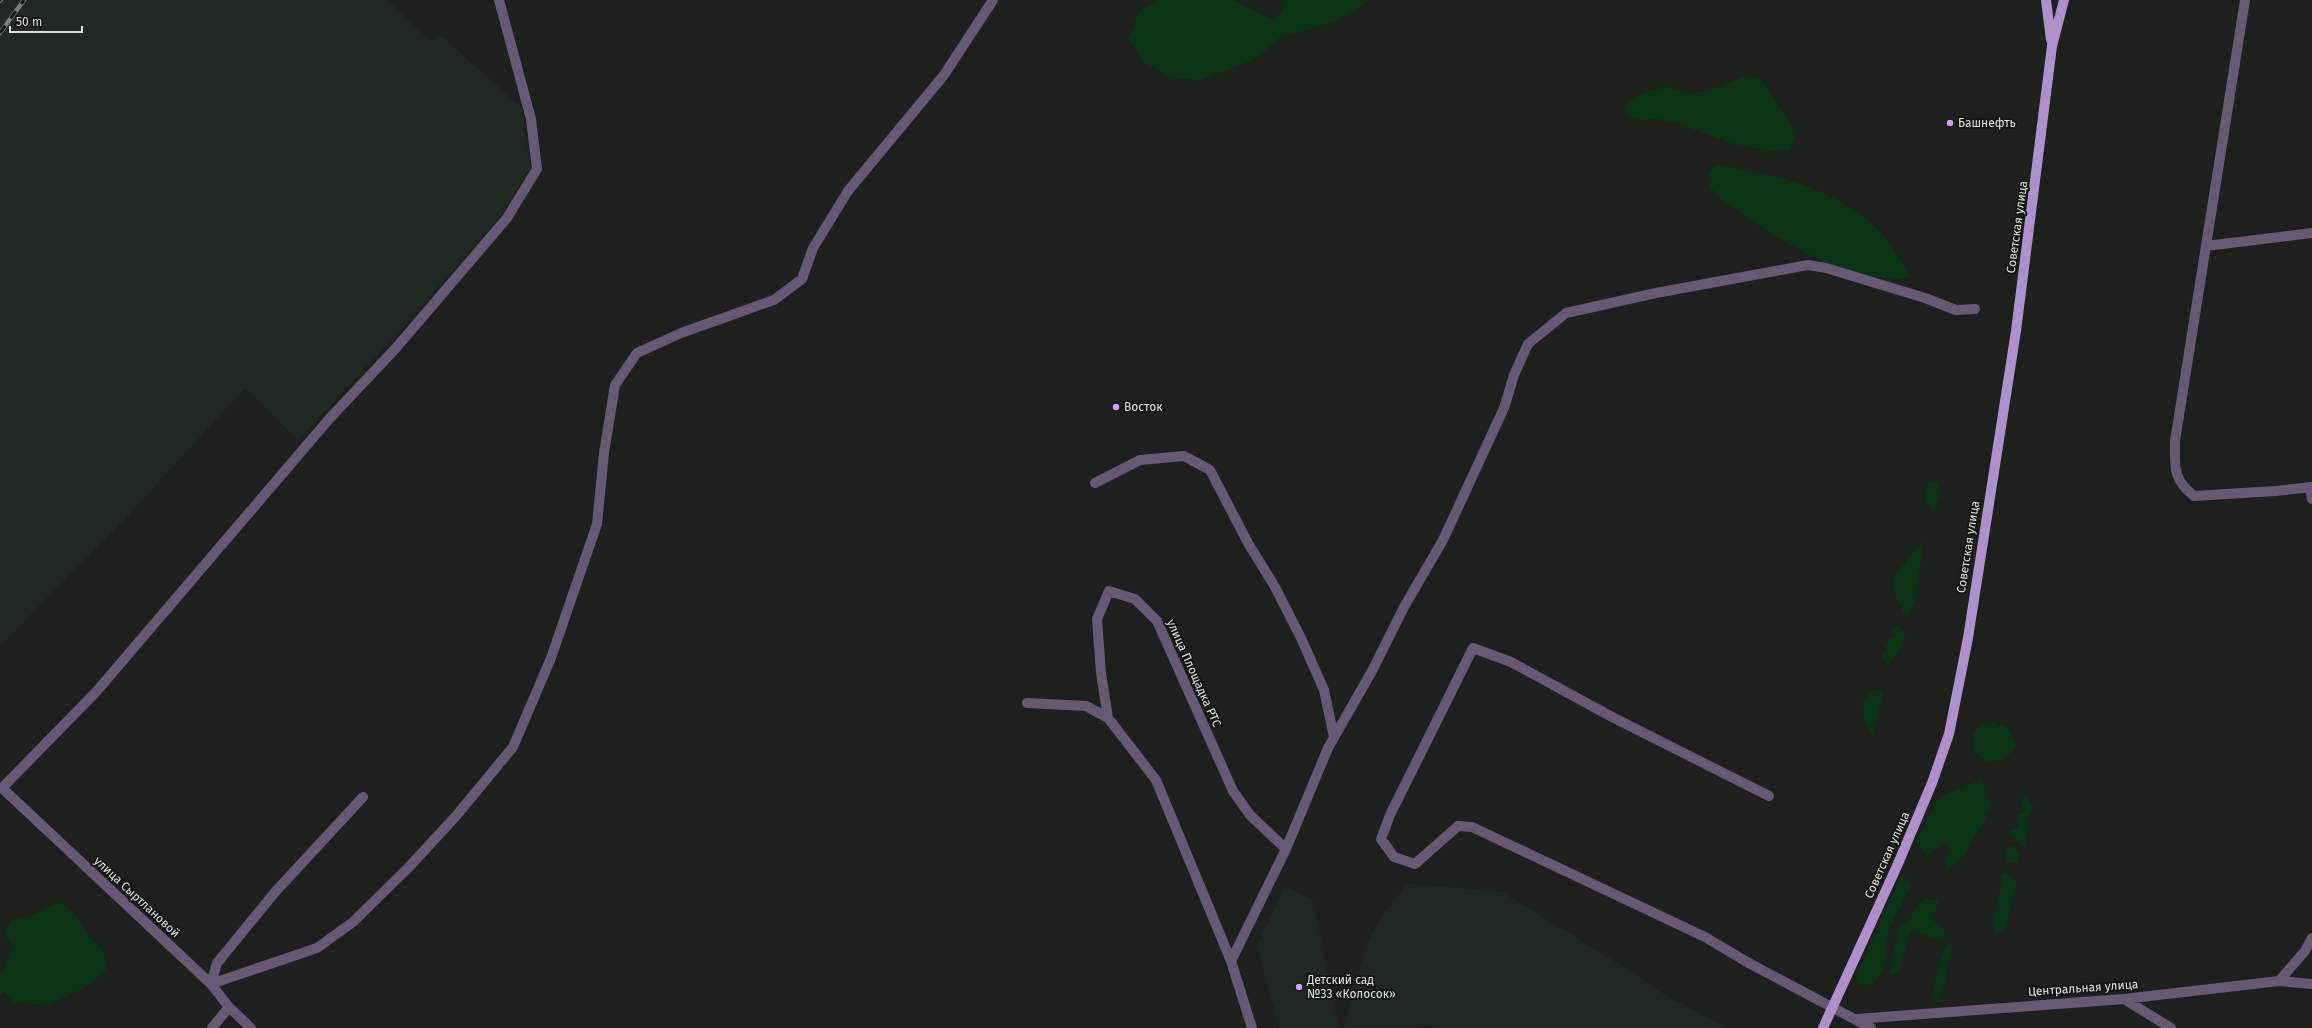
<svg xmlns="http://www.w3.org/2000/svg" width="2312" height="1028" font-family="'Fira Sans',sans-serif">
	<rect width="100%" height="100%" fill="#1d201d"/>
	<path fill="#202921" d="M0 0H387L432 42 437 36 444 38 521 107 530 168 502 214 397 334 298 440 245 388 125 519 0 646Z
		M1411 884 1502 892 1624 967 1665 995 1729 1028H1437L1434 1026 1344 1028 1367 942 1385 912 1405 887Z
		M1285 887 1313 901 1339 1028H1279L1257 946Z"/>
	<path fill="#0b3315" d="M1158 0H1232L1273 20 1282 11 1284 0H1370L1336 21 1279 38 1256 59 1200 80 1171 78 1145 63 1128 39 1140 10Z
		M1747 76 1760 78 1796 132 1790 150 1769 151 1730 143 1676 123 1658 119 1641 120 1625 115 1624 104 1643 93 1666 87 1692 93 1709 90Z
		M1718 165C1780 175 1853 192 1892 246 1899 256 1904 267 1911 278 1852 284 1789 247 1742 214 1731 206 1717 198 1710 186 1708 182 1709 175 1709 171Z
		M1929 481 1938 482 1940 497 1934 511 1924 500Z
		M1924 540 1916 597 1907 618 1896 599 1893 577Z
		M1898 625 1906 632 1899 651 1889 665 1881 659 1889 640 1896 635 1890 629Z
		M1873 690 1883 692 1873 736 1864 719 1863 701Z
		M1994 722 2009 729 2016 747 2005 759 1988 762 1974 753 1973 733 1983 724Z
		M1982 779 1991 809 1966 853 1946 873 1945 861 1950 845 1942 844 1927 857 1917 840 1936 802 1947 794Z
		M2025 794 2034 807 2029 818 2025 845H2019L2007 832 2019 827 2018 815 2024 812 2021 802Z
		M2013 846 2020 855 2018 864 2006 862V848Z
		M2007 872 2017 883 2005 929 1995 932 1994 912 2002 884 2001 874Z
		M1901 875 1912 884 1889 929 1884 967 1874 985 1859 984 1857 974Z
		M1924 899 1939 900 1932 919 1944 930V941L1911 931 1899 972 1889 974 1899 928 1910 920 1917 904Z
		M62 903 76 916 87 934 103 950 107 969 85 988 48 1005 14 1003 4 992 0 994V975L5 969 12 945 4 933 13 920C35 918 41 907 62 903Z
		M1951 941 1952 950 1939 1004 1931 999C1934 987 1941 948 1951 941Z"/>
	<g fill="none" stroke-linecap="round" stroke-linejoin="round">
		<path stroke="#675875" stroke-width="10" d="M2245 0 2175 441C2175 466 2172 479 2194 496L2276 491 2312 487
			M2206 246 2312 233
			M1095 483 1140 460 1184 456 1210 470 1248 543 1275 587 1301 638 1324 690 1334 737
			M2310 487 2312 499
			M1027 703 1086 706 1108 718 1156 780 1231 961 1252 1028
			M1108 718 1101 673 1097 619 1109 591 1135 599 1157 621 1233 791 1250 815 1286 849
			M1769 796 1614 718 1511 662 1473 648 1390 815 1381 839 1394 857 1415 864 1458 826 1472 827 1705 937 1747 962 1871 1028
			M1231 961 1286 849 1328 748 1372 671 1404 607 1443 540 1504 408 1514 375 1528 344 1566 313 1656 293 1808 265 1826 268 1925 298 1956 310 1975 309
			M2279 981 2305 951 2312 938
			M211 984 317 948 353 922 409 867 456 816 513 747 551 658 597 524 604 453 615 385 637 353 681 333 774 300 802 279 813 248 848 191 944 75 993 0
			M211 984 217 963 276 891 363 797
			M2124 999 2171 1028
			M1856 1019 2124 999 2279 981 2312 984
			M212 1028 229 1007
			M251 1028 229 1007 211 984 2 788 96 692 330 418 396 348 507 218 537 169 531 119 499 0"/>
		<path stroke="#af90cc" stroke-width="10" d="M2046 0 2051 40
			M1823 1028 1897 866 1932 783 1949 734 1968 638 2016 331 2052 46 2064 0"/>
		<defs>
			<path id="rail" d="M0 1 1 0
				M0 33 24 0"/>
		</defs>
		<use href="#rail" stroke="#7d7f7d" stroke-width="4.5"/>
		<use href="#rail" stroke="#141714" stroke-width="3" stroke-dasharray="9" stroke-linecap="butt"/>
	</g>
	<g fill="#d19dfe" stroke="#141714" stroke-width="1.5">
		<circle cx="1950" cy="123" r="4"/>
		<circle cx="1116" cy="407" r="4"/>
		<circle cx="1299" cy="987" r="4"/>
	</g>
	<g text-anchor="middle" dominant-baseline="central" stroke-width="4" stroke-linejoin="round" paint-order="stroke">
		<g font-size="12" fill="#dfe1df" stroke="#141714" text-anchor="start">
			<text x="1958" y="123">Башнефть</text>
			<text x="1124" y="407">Восток</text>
			<text x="1307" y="980">Детский сад<tspan x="1307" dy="14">№33 «Колосок»</tspan></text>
		</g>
		<g font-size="12" fill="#dfe1df" stroke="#141714">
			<text transform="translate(2017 227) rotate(-82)">Советская улица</text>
			<text transform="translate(1968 547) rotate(-81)">Советская улица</text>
			<text transform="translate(1194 673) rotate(66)">улица Площадка РТС</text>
			<text transform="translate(1887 855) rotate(-66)">Советская улица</text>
			<text transform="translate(137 897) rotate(43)">улица Сыртлановой</text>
			<text transform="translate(2083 988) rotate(-4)">Центральная улица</text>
		</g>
	</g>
	<path d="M10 26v6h72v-6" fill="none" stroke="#dfe1df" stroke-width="2"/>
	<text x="16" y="26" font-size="12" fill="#dfe1df" stroke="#141714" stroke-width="3" paint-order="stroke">50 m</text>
</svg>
